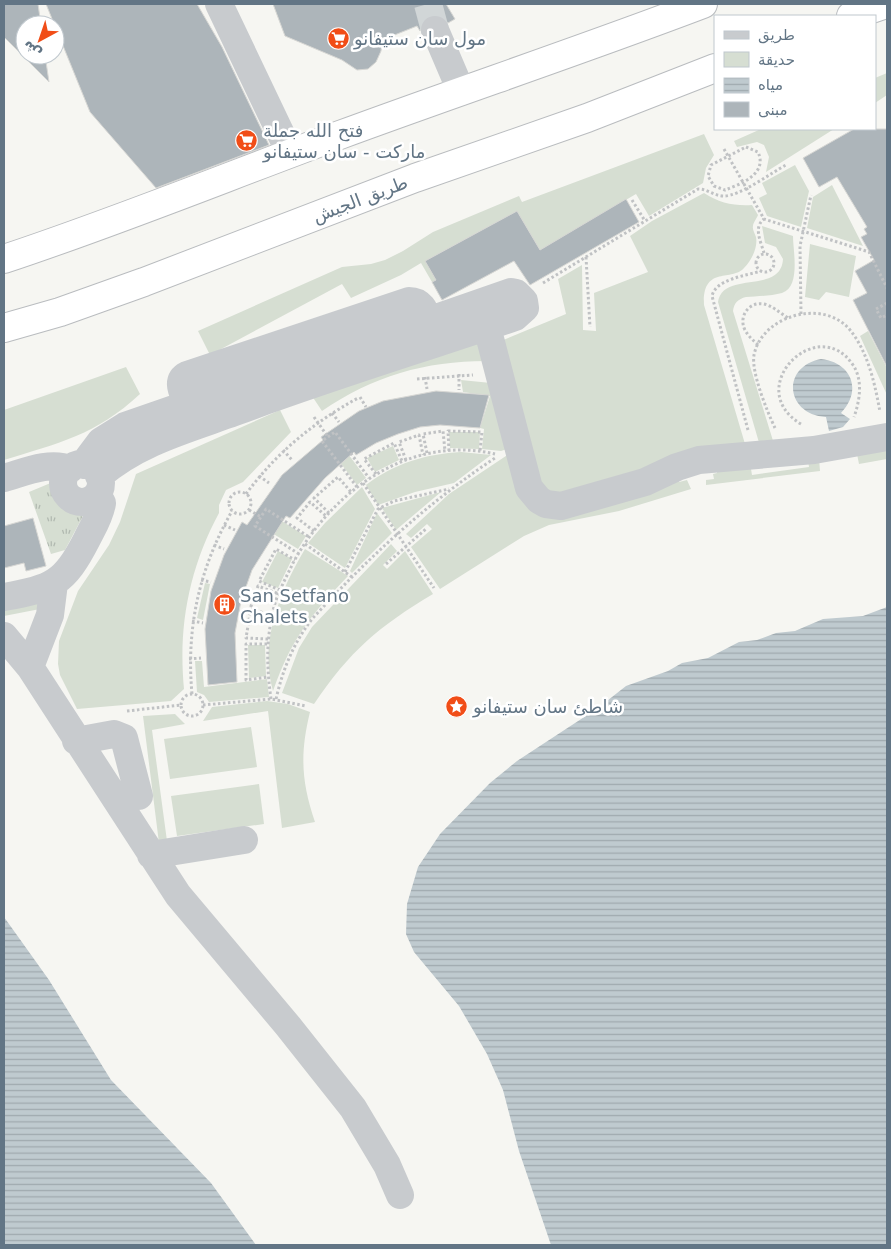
<svg xmlns="http://www.w3.org/2000/svg" width="891" height="1249" font-family="'DejaVu Sans','Noto Sans Arabic',sans-serif">
	<defs>
		<pattern id="grass-tufts" width="24" height="20" patternUnits="userSpaceOnUse" patternTransform="scale(1.25)"><rect width="24" height="20" fill="#d6ded2"/><path d="M3 7l-1-3M5 7V3M7 7l1-3M15 17l-1-3M17 17v-4M19 17l1-3" fill="none" stroke="#b1b9b0"/></pattern>
		<pattern id="water-rules" width="6" height="5" patternUnits="userSpaceOnUse" patternTransform="scale(1.25)"><rect width="6" height="5" fill="#bfcacf"/><path d="M0 2.5h6" fill="none" stroke="#9fa9ae"/></pattern>
	</defs>
	<rect width="100%" height="100%" fill="#f6f6f2"/>
	<path fill="url(#grass-tufts)" d="M53 482C58 501 69 506 84 514L65 550 51 554 29 492Z"/>
	<path fill="#d6ded2" d="M887 73V95L875 103V78Z
		M761 129H834L766 172 769 157 764 145 757 142 737 147 734 141Z
		M704 134 714 155 706 168 703 183 649 216 636 194 540 250 517 211 425 261 434 276 455 264 467 286 453 294 443 276 432 282 421 263 401 275 351 298 342 284 210 355 198 331 342 267 371 264 385 260 403 251 433 232 519 196 522 202Z
		M795 165 809 191 801 227 767 216 759 198 767 194 762 183Z
		M832 185 863 246 807 228 813 197Z
		M704 193C719 203 734 206 752 205L758 215C757 218 753 223 753 226 752 229 755 234 756 237 758 247 752 260 744 268 732 282 702 265 704 305L745 444 544 497 501 341 566 314 558 279 582 265 583 330 596 331 594 293 648 272 630 236 652 221Z
		M762 226 793 236C793 251 801 287 782 293 771 296 757 296 746 297 738 299 734 303 733 311L774 444 760 446 718 302C723 270 781 295 783 259L776 247 765 243Z
		M810 244 856 256 849 297 826 292 819 300 805 297Z
		M868 331 887 368V395L860 336Z
		M485 341 492 361C429 360 374 375 322 411L308 390Z
		M126 367 140 394C96 435 59 443 4 460V410Z
		M461 380 491 383 507 449 501 451 482 449 484 429 480 428 490 396 463 392Z
		M280 410 291 432 243 482 226 490 219 505V513C189 569 178 626 184 689L171 701 77 709 60 675 58 664 59 641 78 591 109 545 120 522 136 474Z
		M449 432H480L479 449 450 448Z
		M334 435 366 478 357 485 325 442Z
		M887 442V459L859 464 856 449Z
		M393 446 399 460 375 472 367 458Z
		M515 450 533 501 677 475 679 482 687 480 691 489 619 511 549 525 524 536 440 589 411 547 432 529 427 524 411 538 406 534 449 494Z
		M461 452 491 455 454 483 415 492 378 505 366 485C395 463 426 454 461 452Z
		M819 458 820 471 706 485V480L714 479 713 474 717 473V467L750 463 752 475 809 467 808 460Z
		M362 487 375 509 345 568 308 543 325 523Z
		M441 492 396 530 382 508Z
		M267 512 306 536 298 549 259 525Z
		M377 513 392 533 352 573 350 571Z
		M391 544 397 551 383 565 387 569 405 551 433 594C378 627 350 651 314 704L282 693 299 648 312 627Z
		M305 549 348 576C309 617 292 638 273 691 259 642 280 591 305 549Z
		M278 551 292 559 278 588 262 582Z
		M205 583 210 584 203 620 197 618Z
		M38 600 40 609 4 616V608Z
		M248 645H265L266 676 249 678Z
		M195 661H202L204 687 267 679 269 697 209 702 204 695 197 692Z
		M267 701 288 704 310 712C300 753 301 781 315 822L282 828 268 711 203 721 212 707Z
		M175 714 185 724 152 730 167 841 159 843 143 716Z
		M251 727 257 767 170 779 164 739Z
		M259 784 264 824 177 836 171 796Z"/>
	<path fill="url(#water-rules)" d="M821 359C851 362 863 390 841 413L850 419 843 427 829 431 826 417C786 415 780 367 821 359Z
		M887 607V1245H551L519 1151 503 1090 487 1054 459 1006 414 952 406 934 407 904 418 867 440 834 490 783 517 761 598 708 626 686 668 671 682 663 708 658 739 642 757 640 776 633 795 631 823 619 863 616Z
		M4 917 49 980 111 1080 211 1183 256 1245H4Z"/>
	<path fill="#adb5ba" stroke="#d7d7d4" d="M4 4H38L41 25H25V55H45L49 82 4 37Z
		M46 4H197L222 47 269 145 156 188 90 112Z
		M273 4H446L455 19 448 23 437 15 428 16 422 21 420 31 417 26 382 40 381 51 376 62 368 69 357 70 342 60 285 36Z
		M854 129H887V367L853 300 867 293 855 271 874 260 861 237 867 234 864 229 867 227 837 177 819 187 803 158Z
		M626 199 639 222 530 285 514 261 442 300 432 282 436 280 425 261 517 211 540 250Z
		M436 391 489 395 480 428 440 425 420 427 398 434 376 443 356 455 354 452 325 478 290 518 286 516 252 570 241 601 235 633 237 682 208 685 205 629 211 591 224 555 242 522 247 525 282 475 323 440 321 437 359 411 383 401Z
		M33 518 46 566 26 571 24 563 4 568V526Z"/>
	<g fill="none" stroke-linecap="round" stroke-linejoin="round">
		<path stroke="#d1d6d7" stroke-width="28" stroke-dasharray="28 14" stroke-linecap="butt" d="M428 4 435 30"/>
		<defs>
			<path id="highway" d="M851 16 886 4
				M4 259C116 222 226 177 337 136 459 91 582 50 703 4
				M4 328 60 312 144 282 415 178 587 118 715 68"/>
		</defs>
		<use href="#highway" stroke="#b9bcbf" stroke-width="30"/>
		<path stroke="#c0c2c4" stroke-width="3" stroke-dasharray="2.5 2.5" stroke-linecap="butt" d="M746 147 758 152C768 174 741 184 725 190L714 186 708 176 711 165Z
			M724 149 764 219 869 252 887 288
			M632 200 645 221
			M764 253C761 242 753 227 764 219
			M756 263a9 9 0 1 1 18 0a9 9 0 1 1-18 0Z
			M586 257 590 327
			M543 283 698 189C708 189 714 196 724 196 740 196 771 173 786 165
			M887 303 876 309 881 318 887 315
			M801 314 800 246 811 195
			M758 345C753 340 748 336 745 330 738 317 749 301 764 304 773 306 780 313 788 318
			M459 374V390
			M425 377 427 389
			M417 379 473 375
			M360 397 366 407
			M332 413 339 422
			M314 417 328 437
			M801 424C741 388 818 312 853 365 863 380 860 400 854 417
			M775 428C767 411 751 372 754 355 762 315 824 298 850 330 868 352 875 384 880 412
			M748 430 712 296C716 279 745 276 761 271
			M283 450 292 460
			M449 451 448 431 482 432 480 451
			M427 453 423 434 443 431 445 451
			M406 460 399 442 419 435 423 455
			M376 474 364 459 394 443 402 461
			M259 476 269 483
			M363 483 434 588
			M357 487 322 441 335 432 369 478
			M229 503a11 11 0 1 1 22 0a11 11 0 1 1-22 0Z
			M246 494C277 452 313 423 358 398
			M249 510 261 517
			M329 513 314 498 338 477 351 492
			M224 525 235 530
			M314 531 297 518 310 502 326 516
			M305 544 352 577
			M214 545 224 549
			M299 554 255 526 266 509 309 537
			M386 564 427 528
			M345 572 378 509 394 501 449 489
			M201 580 211 582
			M280 590 259 581 276 549 295 560
			M272 615 250 609 258 586 279 594
			M192 621 203 623
			M268 639 246 638 250 614 271 618
			M267 644H246V680L268 677
			M189 659 201 658
			M192 694C186 628 199 569 232 511
			M181 705a11 11 0 1 1 22 0a11 11 0 1 1-22 0Z
			M271 699C267 670 266 644 272 616 275 597 285 580 293 563 332 491 410 434 495 454
			M276 699C283 669 293 644 312 619 368 558 426 504 495 458
			M203 705 271 699 306 706
			M127 711 181 705"/>
		<path stroke="#c8cbce" stroke-width="28" d="M219 4 290 153
			M435 30 461 91
			M487 327 529 488 539 500 546 504 561 506 645 482 677 467 699 460 814 450 887 437
			M187 404C184 394 175 381 187 375L409 301C421 301 425 310 428 320
			M63 483a19 19 0 1 1 38 0a19 19 0 1 1-38 0Z
			M83 465 101 441 125 426 511 292 516 293 524 301 525 308 515 317C422 349 328 377 235 412 188 429 138 442 99 476
			M4 478C25 472 49 461 70 469
			M4 597C53 588 64 584 87 539 93 527 100 516 102 503L97 495
			M4 636 30 667 178 895 288 1026 353 1108 387 1165 400 1195
			M30 667 50 615 54 583
			M76 741 114 734 124 738 139 796
			M151 855 244 840"/>
		<use href="#highway" stroke="#fff" stroke-width="28"/>
	</g>
	<defs>
		<symbol id="supermarket-disc" viewBox="-11 -11 22 22"><circle r="9.5" fill="#f14d17" stroke="#fff"/><path d="M-6-5.5h2.5l.6 2H6L4.5 2H-2.5L-4.4-4H-6ZM-1.5 3.2a1.3 1.3 0 1 0 .1 0ZM3 3.2a1.3 1.3 0 1 0 .1 0Z" fill="#fff"/></symbol>
		<symbol id="building-disc" viewBox="-11 -11 22 22"><circle r="9.5" fill="#f14d17" stroke="#fff"/><path d="M-4-6H4V6H1V3H-1V6H-4ZM-2.5-4.3h1.7v1.8h-1.7ZM.8-4.3h1.7v1.8H.8ZM-2.5-1h1.7V.8h-1.7ZM.8-1h1.7V.8H.8Z" fill="#fff"/></symbol>
		<symbol id="sight-disc" viewBox="-11 -11 22 22"><circle r="9.5" fill="#f14d17" stroke="#fff"/><path d="M0-6L1.8-2.2L6-1.7L2.9 1.2L3.7 5.4L0 3.3L-3.7 5.4L-2.9 1.2L-6-1.7L-1.8-2.2Z" fill="#fff"/></symbol>
	</defs>
	<g fill-rule="evenodd">
		<use href="#supermarket-disc" x="326" y="26" width="25" height="25"/>
		<use href="#supermarket-disc" x="234" y="128" width="25" height="25"/>
		<use href="#building-disc" x="212" y="592" width="25" height="25"/>
		<use href="#sight-disc" x="444" y="694" width="25" height="25"/>
	</g>
	<g text-anchor="middle" dominant-baseline="central" stroke-width="5" stroke-linejoin="round" paint-order="stroke">
		<g font-size="18" fill="#627585" stroke="#fff" text-anchor="start">
			<text x="354" y="38">مول سان ستيفانو</text>
			<text x="263" y="130">فتح الله جملة<tspan x="263" dy="21">ماركت - سان ستيفانو</tspan></text>
			<text x="240" y="595">San Setfano<tspan x="240" dy="21">Chalets</tspan></text>
			<text x="473" y="706">شاطئ سان ستيفانو</text>
		</g>
		<g font-size="18" fill="#627585" stroke="#fff">
			<text transform="translate(360 199) rotate(-21)">طريق الجيش</text>
		</g>
	</g>
	<rect width="891" height="1249" fill="none" stroke="#627585" stroke-width="10"/>
	<rect x="714" y="15" width="162" height="115" fill="#ffffff" stroke="#c0c8ce"/>
	<rect x="724" y="31" width="25" height="8" fill="#c8cbce" stroke="#c0c8ce"/>
	<text x="758" y="40" font-size="15" fill="#627585">طريق</text>
	<rect x="724" y="52" width="25" height="15" fill="#d6ded2" stroke="#c0c8ce"/>
	<text x="758" y="65" font-size="15" fill="#627585">حديقة</text>
	<rect x="724" y="78" width="25" height="15" fill="url(#water-rules)" stroke="#c0c8ce"/>
	<text x="758" y="90" font-size="15" fill="#627585">مياه</text>
	<rect x="724" y="102" width="25" height="15" fill="#adb5ba" stroke="#c0c8ce"/>
	<text x="758" y="115" font-size="15" fill="#627585">مبنى</text>
	<g transform="translate(40 40) rotate(220)"><circle r="24" fill="#ffffff" stroke="#c0c8ce"/>
	<path d="M0-4L9 19L0 12L-9 19Z" fill="#f14d17"/>
	<text y="-8" font-size="14" font-weight="bold" text-anchor="middle" fill="#627585">ش</text>
	</g>
</svg>
